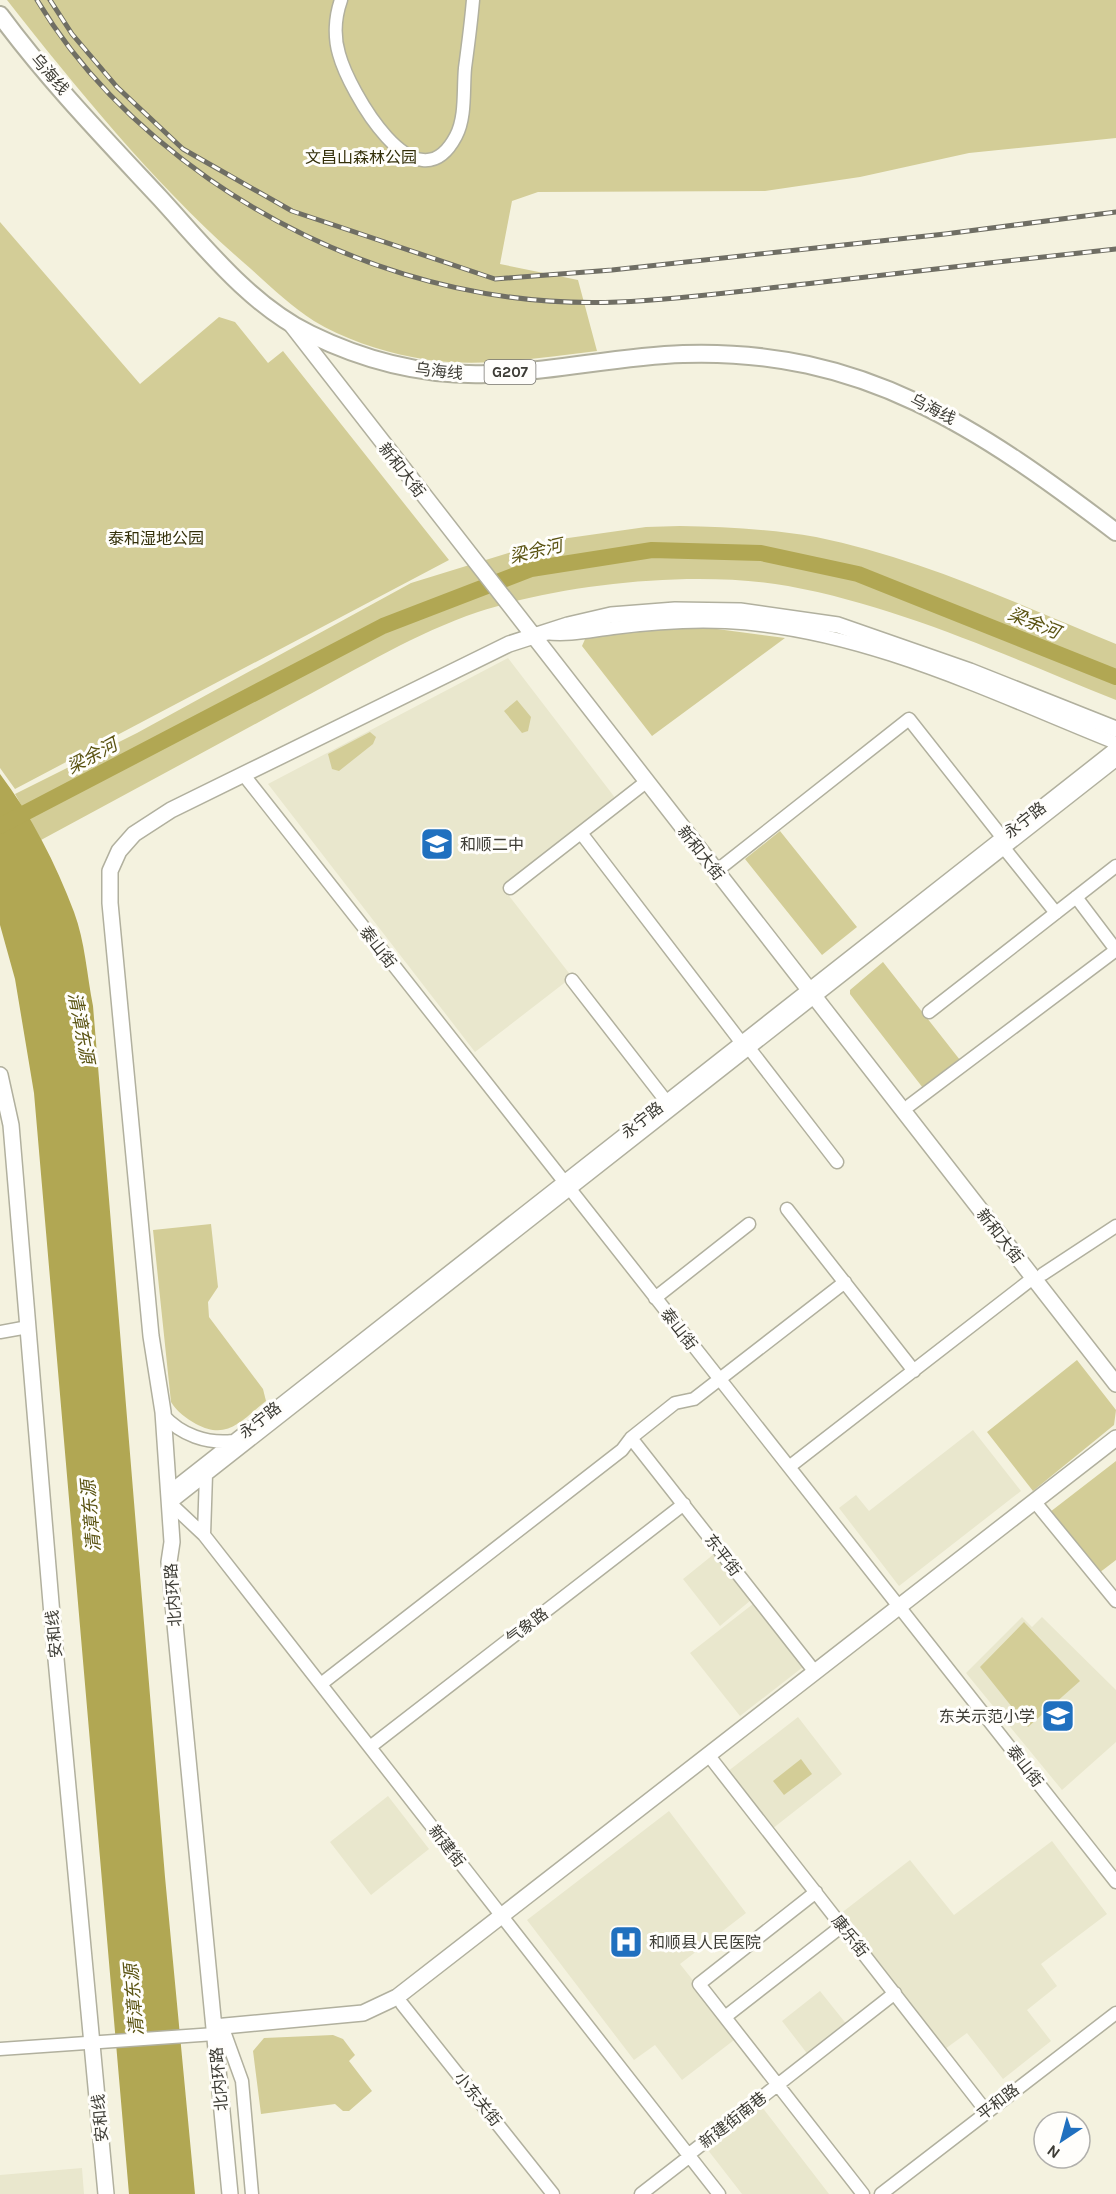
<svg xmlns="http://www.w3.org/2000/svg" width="1116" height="2194" font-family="Karla,'Noto Sans SC',sans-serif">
	<rect width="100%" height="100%" fill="#f4f2df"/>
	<path fill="#e9e7cd" d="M508 658 616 799 503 888 572 977 475 1052 268 784Z
		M973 1430 1021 1491 899 1586 839 1508 856 1495 869 1511Z
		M714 1554 751 1600 720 1626 683 1579Z
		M753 1604 803 1667 740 1716 690 1653Z
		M1022 1617 1032 1627 1042 1617 1116 1690V1742L1062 1790 966 1673Z
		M798 1717 842 1774 772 1829 727 1772Z
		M388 1796 429 1849 371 1895 330 1842Z
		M669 1811 746 1913 680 1964 738 2037 682 2080 655 2045 634 2060 527 1920Z
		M1052 1841 1107 1914 1041 1964 1057 1986 1027 2010 1051 2041 1003 2079 967 2033 945 2049 840 1914 910 1860 954 1915Z
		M820 1991 848 2026 809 2056 782 2021Z
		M759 2103 829 2194H742L704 2145Z
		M82 2168 84 2194H0V2175Z"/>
	<path fill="#d3cd97" d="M7 0H1116V138L969 153 860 177 765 191 538 192 512 201 500 264 578 280 597 351C536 358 473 370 412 357 380 351 342 338 314 321 291 306 271 287 251 269 160 191 81 94 7 0Z
		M0 222 140 384 219 317 235 322 268 363 283 351 449 560 15 789 0 768Z
		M680 526C725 527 772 529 816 537 920 558 1018 604 1116 644V700C1009 657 902 607 788 586 696 570 567 583 478 612 416 633 359 668 301 699 215 746 128 793 41 840L15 794 137 733 411 583 547 541 646 527Z
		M702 627 785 638 652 736 582 646 586 637 648 629Z
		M517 700 531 717 528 731 522 733 504 711Z
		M370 732 376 737 373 744 339 771 332 769 328 754Z
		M780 831 857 927 822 955 745 859Z
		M883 962 960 1060 923 1088 850 994V990Z
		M211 1224 218 1287 208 1302 209 1317 263 1389 266 1401C242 1420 228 1441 196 1424 186 1418 177 1412 171 1402L153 1230Z
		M1077 1360 1116 1410 1114 1425 1033 1491 987 1432Z
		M1116 1461V1560L1099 1573 1050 1512Z
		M1024 1622 1080 1681 1028 1727 980 1667Z
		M801 1759 812 1774 784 1795 773 1781Z
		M333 2035 343 2039 355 2055 349 2061 372 2091 349 2111H343L335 2104 261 2114 253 2051 264 2038Z"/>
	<path fill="#b1a753" d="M0 774C31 815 56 864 74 912 85 941 87 976 93 1006L165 1877 195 2194H129L34 1093 15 979 0 925Z"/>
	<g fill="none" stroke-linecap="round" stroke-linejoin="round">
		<path stroke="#b1a753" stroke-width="16" d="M0 826 383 626 531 569 652 550 761 553 858 574 1116 677"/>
		<defs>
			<path id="minor" d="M341 0C335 17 334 37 339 54 349 91 417 211 456 136 466 117 463 90 465 68 468 46 471 23 473 0
				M545 633C569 636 589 631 613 628 651 623 688 620 726 622 863 629 991 693 1116 743
				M243 774 1116 1882
				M581 833 741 1042
				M1004 848 1056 913
				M724 865 909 719 1002 837
				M510 888 646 782
				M572 980 666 1101
				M929 1012 1116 866
				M749 1048 837 1162
				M910 1105 1116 950 1076 897
				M787 1209 914 1371
				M1043 1274 1116 1226
				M655 1298 749 1224
				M0 1332 28 1327
				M163 1415C181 1435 207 1444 233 1441
				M631 1438 815 1672
				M789 1467 1033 1278
				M169 1492 1116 748
				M1039 1507 1116 1601
				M204 1535 206 1474
				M321 1684 622 1450 631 1438 675 1403 694 1399 845 1282
				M370 1747 684 1504
				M713 1761 986 2111
				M816 1892 699 1984 863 2194
				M402 2004 553 2194
				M725 2017 842 1926
				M225 2034 242 2081 252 2194
				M0 2049 215 2034
				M688 2155 895 1993
				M641 2194 690 2156
				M719 2194 204 1535 170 1503 1116 760
				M881 2194 1116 2013"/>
			<path id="major" d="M290 323 1116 1384
				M0 1075 11 1125 53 1627 106 2194
				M214 2027 363 2013 397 1997 1116 1438
				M230 2194 169 1562 172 1542 163 1412 151 1336 110 903V871L119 851 134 834 171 810 509 644 568 625 611 615 675 610 740 611 838 625 970 671 1116 729"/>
			<path id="highway" d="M0 15C48 80 105 139 160 198 204 246 250 305 310 334 365 361 426 376 487 374 553 372 618 356 683 354 863 348 980 429 1116 532"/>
		</defs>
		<use href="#minor" stroke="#b1b09e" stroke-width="15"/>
		<use href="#major" stroke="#b1b09e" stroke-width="18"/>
		<use href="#highway" stroke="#b1b09e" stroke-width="20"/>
		<use href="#minor" stroke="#fff" stroke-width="12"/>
		<use href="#major" stroke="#fff" stroke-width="15"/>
		<use href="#highway" stroke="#fff" stroke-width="16"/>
		<defs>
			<path id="rail" d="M37 0C80 72 141 131 209 179 328 262 472 308 618 302 684 299 749 290 814 283 915 271 1015 260 1116 249
				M50 0 72 34 117 87 183 149 292 211 495 279 612 270 945 234 1116 212"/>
		</defs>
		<use href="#rail" stroke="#6f6e64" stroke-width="5"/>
		<use href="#rail" stroke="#fffefb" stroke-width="3" stroke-dasharray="9" stroke-linecap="butt"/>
	</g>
	<defs>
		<symbol id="school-square" viewBox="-11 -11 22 22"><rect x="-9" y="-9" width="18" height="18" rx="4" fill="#2070bf" stroke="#fffefb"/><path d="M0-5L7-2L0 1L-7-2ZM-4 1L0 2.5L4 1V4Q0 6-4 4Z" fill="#fff"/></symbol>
		<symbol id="hospital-square" viewBox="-11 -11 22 22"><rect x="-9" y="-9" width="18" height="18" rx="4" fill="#2070bf" stroke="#fffefb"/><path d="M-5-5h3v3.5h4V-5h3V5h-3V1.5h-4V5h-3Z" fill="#fff"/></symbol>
	</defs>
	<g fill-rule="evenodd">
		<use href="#school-square" x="418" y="825" width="38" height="38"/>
		<use href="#school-square" x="1039" y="1697" width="38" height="38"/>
		<use href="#hospital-square" x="607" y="1923" width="38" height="38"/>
	</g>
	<g text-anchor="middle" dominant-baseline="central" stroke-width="6" stroke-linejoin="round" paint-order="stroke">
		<rect fill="#fffefb" stroke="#777670" stroke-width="1.5" x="484.5" y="360" width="51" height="24" rx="4.5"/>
		<g font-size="15" font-weight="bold" fill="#3d3c35">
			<text x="510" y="372">G207</text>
		</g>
		<g font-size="16" fill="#3d3c35" stroke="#fffefb">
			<text transform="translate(50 74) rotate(49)">乌海线</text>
			<text transform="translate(439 371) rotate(6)">乌海线</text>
			<text transform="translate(933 409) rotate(27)">乌海线</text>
			<text transform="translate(402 470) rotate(52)">新和大街</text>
			<text transform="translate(1025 820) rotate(-38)">永宁路</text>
			<text transform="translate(701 853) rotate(52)">新和大街</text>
			<text transform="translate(378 947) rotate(52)">泰山街</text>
			<text transform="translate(642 1120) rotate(-38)">永宁路</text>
			<text transform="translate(1000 1236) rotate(52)">新和大街</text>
			<text transform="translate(679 1329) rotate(52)">泰山街</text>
			<text transform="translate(260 1420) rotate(-38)">永宁路</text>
			<text transform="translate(723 1555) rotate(52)">东平街</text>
			<text transform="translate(173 1595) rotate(-94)">北内环路</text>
			<text transform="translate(527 1626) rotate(-38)">气象路</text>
			<text transform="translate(54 1634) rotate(-95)">安和线</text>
			<text transform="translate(1025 1766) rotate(52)">泰山街</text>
			<text transform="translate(447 1846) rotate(52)">新建街</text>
			<text transform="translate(850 1936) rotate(52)">康乐街</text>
			<text transform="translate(219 2079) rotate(-95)">北内环路</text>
			<text transform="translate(478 2099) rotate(51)">小东关街</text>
			<text transform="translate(998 2102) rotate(-38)">平和路</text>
			<text transform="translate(100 2118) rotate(-95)">安和线</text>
			<text transform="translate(733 2120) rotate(-38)">新建街南巷</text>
		</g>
		<g font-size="16" fill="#332f09" stroke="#fffefb">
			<text x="361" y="157">文昌山森林公园</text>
			<text x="156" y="538">泰和湿地公园</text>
		</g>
		<g font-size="16" fill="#3d3c35" stroke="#fffefb" text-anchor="start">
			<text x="460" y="844">和顺二中</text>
			<text x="1035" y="1716" text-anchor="end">东关示范小学</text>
			<text x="649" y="1942">和顺县人民医院</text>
		</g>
		<g font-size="18" font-style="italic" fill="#5a5312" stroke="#fffefb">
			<text transform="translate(536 551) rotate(-13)">梁余河</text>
			<text transform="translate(1034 623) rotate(22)">梁余河</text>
			<text transform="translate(92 756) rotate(-28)">梁余河</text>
			<text transform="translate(81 1028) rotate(79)">清漳东源</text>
			<text transform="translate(91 1516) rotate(-95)">清漳东源</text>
			<text transform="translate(134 2000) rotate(-95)">清漳东源</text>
		</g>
	</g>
	<g transform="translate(1062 2140) rotate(216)"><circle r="28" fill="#fffefb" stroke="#b1b0ac" stroke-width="1.5"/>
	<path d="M0-4.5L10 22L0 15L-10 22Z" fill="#2070bf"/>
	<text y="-9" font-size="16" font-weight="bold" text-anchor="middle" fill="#3d3c35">N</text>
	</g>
</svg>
